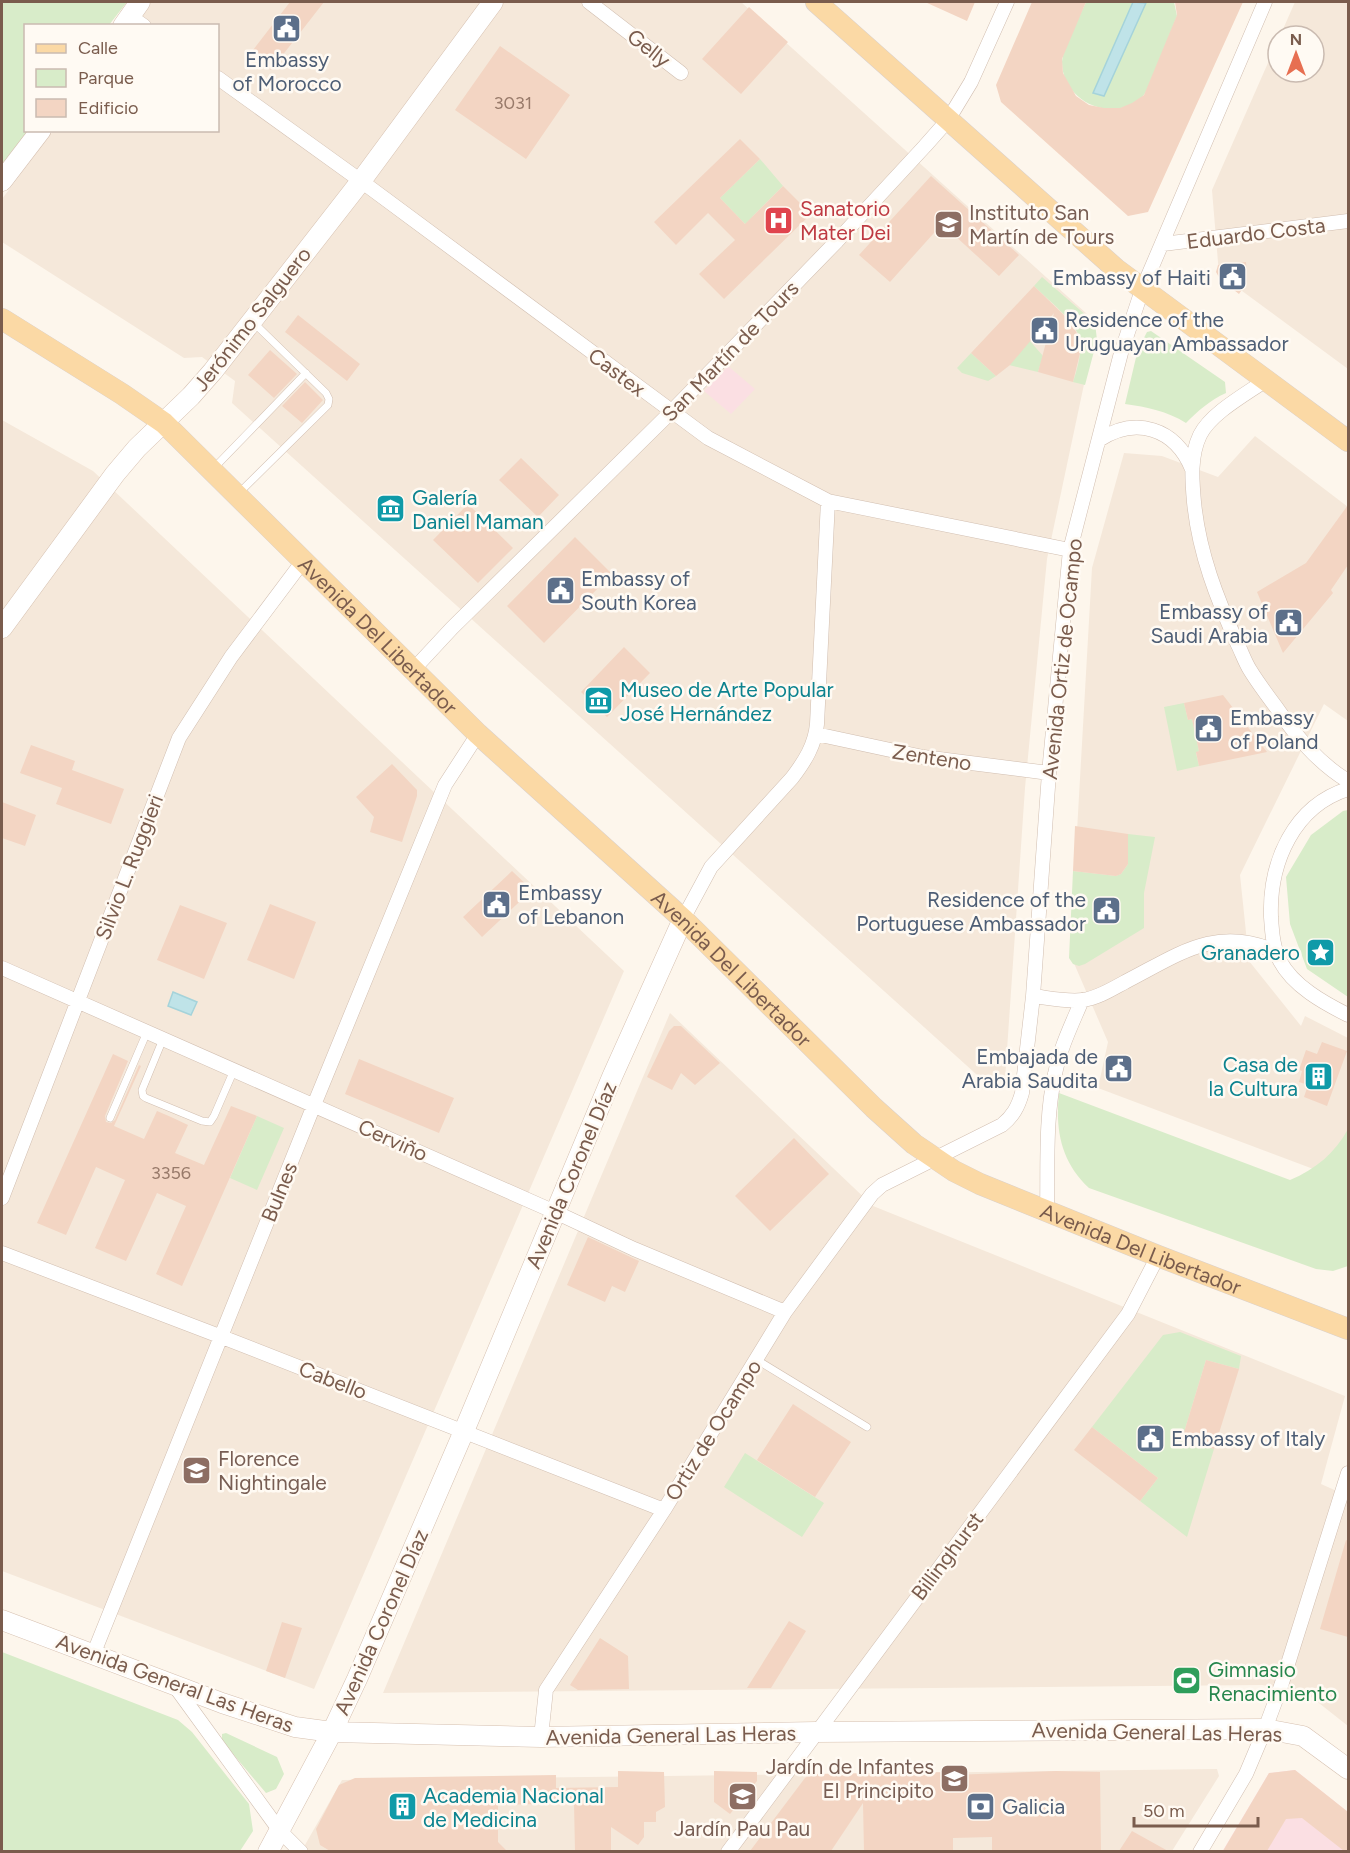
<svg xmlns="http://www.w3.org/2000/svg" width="1350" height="1853" font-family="Figtree,sans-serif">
	<rect width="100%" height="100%" fill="#fdf6ec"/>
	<path fill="#f5e8da" d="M150 2H741L1097 323 1047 559 1025 788 1005 1079 986 1083 232 403 235 381 202 357 184 358 2 242V199L53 131 218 130V26L132 25Z
		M1295 2H1348V369L1219 274 1212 190 1278 40V72H1314V36H1280Z
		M2 420 93 471 624 971 314 1689 2 1571Z
		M1255 436 1348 507V721L1324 704 1240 875 1249 961 1301 1026 1305 1016 1348 1038V1182L1098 1088 1108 1042 1070 954 1092 568 1124 453 1162 456 1218 477Z
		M670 1013 873 1206 1345 1396 1321 1484 1348 1496V1726L1305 1692 1262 1685 383 1693Z
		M1217 1769 1219 1776 1172 1851 301 1852 342 1780Z"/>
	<path fill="#fbdfe3" d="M728 366 755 389 731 414 704 391Z
		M1295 1770 1348 1812V1851L1222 1852 1269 1773Z"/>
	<path fill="#d8ecc9" d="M2 2H127L109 25 26 26V130L28 131 2 164Z
		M1086 2H1174L1177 16C1171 30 1151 88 1143 96 1114 125 1062 102 1062 62 1063 48 1080 16 1086 2Z
		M760 159 783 186 753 216 747 226 720 198Z
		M1042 277 1095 323 1097 340 1085 385 1073 382C1077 369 1082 354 1080 340 1077 322 1047 299 1034 286Z
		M1151 331 1225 382 1226 393C1210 400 1198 411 1186 423 1167 411 1147 407 1125 404L1138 349 1147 332Z
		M1023 333 1043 356 1038 372 1009 365Z
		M971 353 996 376 988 381 962 373 957 368Z
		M1184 703 1188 720 1192 719 1199 751 1196 753 1199 766 1177 771 1164 707Z
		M1348 810V997L1307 969 1290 924 1286 877 1311 835 1343 811Z
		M1128 834 1155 837 1144 893V928L1085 964 1079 966 1073 964 1069 958 1073 871 1116 876 1121 874 1128 864Z
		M1059 1093 1290 1180C1316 1169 1335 1153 1348 1129V1266L1333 1271 1316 1269 1089 1188C1061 1162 1055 1130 1059 1093Z
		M257 1116 284 1128 257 1190 230 1178Z
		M1180 1332 1241 1356 1239 1369 1206 1360 1182 1439 1214 1449 1187 1537 1140 1501 1158 1478 1092 1427 1163 1335Z
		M745 1453 824 1503 802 1537 724 1487Z
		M2 1652 178 1720 192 1732 249 1804 253 1831 240 1851H2Z
		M226 1733 277 1757 284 1774 276 1789 266 1793 222 1741V1734Z"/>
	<path fill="#bfe3e8" stroke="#a5d3da" stroke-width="1.5" d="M1133 2 1146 3 1104 96 1093 93Z
		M173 992 197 1002 191 1015 168 1006Z"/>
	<path fill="#f3d5c3" d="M290 2H324L271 70 250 54Z
		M925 2H975L967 21Z
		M1032 2H1086L1062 59 1063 73 1076 96 1089 105 1104 108H1120L1132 103 1144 95 1177 15 1175 2H1243L1148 212 1128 216 1001 102 996 85Z
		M749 7 788 42 741 94 702 59Z
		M500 46 570 95 526 159 455 110Z
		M740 139 760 159 720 198 745 224 783 186 811 214 724 299 699 274 735 240 708 213 676 245 654 222Z
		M931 176 1019 255 999 276 942 224 890 282 859 255Z
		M1246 262 1247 282 1239 294 1220 279 1216 272 1218 265Z
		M1034 286 1069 320 1079 337 1080 353 1073 382 1038 372 1054 313 1010 365 996 376 971 353Z
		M298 315 360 364 347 381 285 332Z
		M270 350 297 374 274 398 248 375Z
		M305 382 323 400 302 423 282 406Z
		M521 458 559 495 538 517 499 480Z
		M468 504 513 548 478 583 433 540Z
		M1348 505V565L1331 590 1333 593 1283 653 1257 592 1306 563Z
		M575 537 612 574 544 643 507 606Z
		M624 647 650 673 607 717 581 692Z
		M1223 695 1267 752 1199 766 1196 752 1199 751 1192 719 1188 720 1184 703Z
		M31 745 75 761 72 770 124 789 111 824 56 804 62 788 20 773Z
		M392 764 417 790V796L402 842 370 832 374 817 356 797Z
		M2 802 36 815 25 846 2 838Z
		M1075 826 1128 834V864L1121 874 1116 876 1073 871Z
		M512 871 532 890 482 937 463 917Z
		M270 904 316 922 294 979 247 960Z
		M180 905 227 923 204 979 157 960Z
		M674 1026H681L720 1063 695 1085 681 1073 672 1090 647 1077 669 1031Z
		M1322 1042 1347 1051 1327 1106 1304 1097 1308 1085 1299 1082 1302 1071 1299 1070 1306 1050 1317 1054Z
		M113 1054 128 1061 105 1116 106 1122 111 1123 115 1120 139 1065 141 1066 114 1126 144 1139 157 1111 171 1117 188 1125 175 1153 204 1165 231 1106 257 1116 182 1286 156 1274 186 1206 157 1193 126 1261 95 1248 125 1180 96 1167 66 1235 37 1223Z
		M359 1059 454 1098 439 1133 345 1094Z
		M794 1138 829 1174 770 1231 735 1196Z
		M588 1237 639 1261 625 1292 612 1286 605 1302 567 1285Z
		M1206 1360 1239 1369 1214 1449 1182 1439Z
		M793 1404 851 1442 815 1497 757 1460Z
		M1092 1427 1158 1478 1140 1501 1074 1450Z
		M1346 1540 1348 1541V1637L1320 1629Z
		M789 1621 806 1631 771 1688H747Z
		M282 1622 302 1628 285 1678 266 1671Z
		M600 1638 628 1656 629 1689 578 1690 570 1685Z
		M1295 1770 1348 1812V1851H1344L1302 1818 1286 1819 1267 1851H1223L1269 1773Z
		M618 1771 664 1772 665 1807 656 1812V1822H644V1837L638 1845 611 1827V1851H575L574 1803 498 1805V1842L507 1851H330L320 1845 316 1829 339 1785 355 1778 556 1775V1788L618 1787Z
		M714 1771 757 1772V1781L730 1814 714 1802Z
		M1056 1771 1100 1772 1101 1851H992V1837L953 1838V1851H864L863 1803 831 1851H750L805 1778 812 1774 952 1772V1775Z
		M1132 1831 1168 1851H1119Z"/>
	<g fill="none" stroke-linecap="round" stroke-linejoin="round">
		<defs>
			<path id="lane" d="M214 468 306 373
				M238 494 328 405 329 399 326 393 254 323
				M163 1039 142 1090 143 1096 146 1098 202 1121 210 1122 214 1116 234 1070
				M110 1118 147 1032
				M757 1360 867 1427"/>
			<path id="street" d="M589 2 681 73
				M130 16 144 26
				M218 78 361 181 708 438 828 501 1070 550
				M1163 244 1348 221
				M1266 380C1246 394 1211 413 1200 435 1190 456 1192 480 1194 502 1199 553 1217 599 1238 645 1242 653 1245 662 1250 670 1258 683 1267 695 1276 707 1296 736 1318 763 1348 781
				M1099 440C1136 416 1175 428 1192 469
				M413 670 452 628 671 412 837 241 925 146 948 120 971 82 1007 2
				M816 734 923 757 1049 773
				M1348 789C1294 806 1269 862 1271 917 1272 932 1273 948 1280 961 1293 986 1324 1003 1348 1015
				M683 919 711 867 792 778C805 761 815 745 817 724L828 501
				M2 968 555 1212 634 1249 785 1312
				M1033 996C1049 998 1067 1002 1083 1000 1098 998 1112 989 1125 982 1178 955 1215 925 1275 951
				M2 1198 179 738 231 657 303 561
				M1047 1212C1048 1166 1045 1119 1055 1074 1060 1048 1072 1024 1082 1000
				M2 1253 222 1337 664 1510
				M93 1655 314 1105 445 785 478 734
				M174 1685 280 1831 301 1852
				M541 1737 546 1690 664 1510 785 1312 872 1194 882 1185 1002 1125C1013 1116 1018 1107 1022 1093L1033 996 1049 773 1070 550 1121 353 1142 290 1265 2
				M728 1852 1128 1314 1158 1256
				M1200 1852 1246 1774 1265 1729 1281 1686 1348 1473"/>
			<path id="secondary" d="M123 26 140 2
				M2 181 41 130
				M2 628 115 474 137 448 191 396 213 371 361 181 493 2
				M2 1620 222 1703 295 1727 332 1732 541 1737 816 1732 1265 1729 1303 1736 1348 1769
				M268 1852 332 1732 357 1679 464 1431 612 1077 683 919"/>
			<g id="primary">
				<path d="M816 2 1116 269 1348 441"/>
				<path id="s1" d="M2 319 122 394 164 423 478 734 683 919 874 1108 914 1144 954 1171 980 1184 1158 1256 1348 1329"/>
			</g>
		</defs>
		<use href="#lane" stroke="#d1beb0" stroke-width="8"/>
		<use href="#street" stroke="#d1beb0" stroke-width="15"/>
		<use href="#secondary" stroke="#d6c0b0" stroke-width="21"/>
		<use href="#primary" stroke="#dad1cd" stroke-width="22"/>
		<use href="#lane" stroke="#fff" stroke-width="7"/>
		<use href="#street" stroke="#fff" stroke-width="14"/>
		<use href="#secondary" stroke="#fff" stroke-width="20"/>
		<use href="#primary" stroke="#fbd9a5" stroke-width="21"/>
	</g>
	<defs>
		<symbol id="civic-square" viewBox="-11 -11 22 22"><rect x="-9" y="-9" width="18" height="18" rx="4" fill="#5c6f8a" stroke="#fffaf3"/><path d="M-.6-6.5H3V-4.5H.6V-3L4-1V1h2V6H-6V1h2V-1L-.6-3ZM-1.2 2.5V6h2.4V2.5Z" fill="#fff"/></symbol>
		<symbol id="hospital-square" viewBox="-11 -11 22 22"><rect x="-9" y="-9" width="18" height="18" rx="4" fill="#e0444e" stroke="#fffaf3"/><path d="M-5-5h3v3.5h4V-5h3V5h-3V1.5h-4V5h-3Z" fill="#fff"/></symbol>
		<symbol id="school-square" viewBox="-11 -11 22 22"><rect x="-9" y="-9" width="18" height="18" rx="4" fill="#8d6e63" stroke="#fffaf3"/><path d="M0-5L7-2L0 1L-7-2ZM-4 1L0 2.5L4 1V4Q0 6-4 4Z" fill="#fff"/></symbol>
		<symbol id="museum-square" viewBox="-11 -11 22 22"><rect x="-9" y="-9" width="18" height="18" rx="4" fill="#0f9aa8" stroke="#fffaf3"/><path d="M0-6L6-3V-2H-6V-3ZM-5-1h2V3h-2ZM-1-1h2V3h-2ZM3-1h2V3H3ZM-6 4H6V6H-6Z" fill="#fff"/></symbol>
		<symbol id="sight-square" viewBox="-11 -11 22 22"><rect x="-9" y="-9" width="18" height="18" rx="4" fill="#0f9aa8" stroke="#fffaf3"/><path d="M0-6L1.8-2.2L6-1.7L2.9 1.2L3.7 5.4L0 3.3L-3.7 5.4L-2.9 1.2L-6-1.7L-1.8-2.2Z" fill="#fff"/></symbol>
		<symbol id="building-square" viewBox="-11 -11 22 22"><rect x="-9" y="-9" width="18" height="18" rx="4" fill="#0f9aa8" stroke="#fffaf3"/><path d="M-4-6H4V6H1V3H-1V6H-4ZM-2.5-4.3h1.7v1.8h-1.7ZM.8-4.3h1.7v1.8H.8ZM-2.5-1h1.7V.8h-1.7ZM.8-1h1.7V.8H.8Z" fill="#fff"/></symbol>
		<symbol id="stadium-square" viewBox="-11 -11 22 22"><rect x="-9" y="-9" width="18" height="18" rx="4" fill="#2e9e5b" stroke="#fffaf3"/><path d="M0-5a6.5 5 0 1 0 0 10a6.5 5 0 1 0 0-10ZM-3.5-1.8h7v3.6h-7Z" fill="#fff"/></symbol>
		<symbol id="bank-square" viewBox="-11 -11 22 22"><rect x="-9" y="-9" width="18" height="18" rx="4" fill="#5c6f8a" stroke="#fffaf3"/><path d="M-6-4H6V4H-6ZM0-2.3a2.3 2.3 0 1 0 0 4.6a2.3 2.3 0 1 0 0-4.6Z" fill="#fff"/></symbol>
	</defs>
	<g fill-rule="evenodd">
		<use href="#civic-square" x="270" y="12" width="33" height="33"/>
		<use href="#hospital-square" x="762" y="204" width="33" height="33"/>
		<use href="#school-square" x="932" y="208" width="33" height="33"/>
		<use href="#civic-square" x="1216" y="260" width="33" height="33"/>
		<use href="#civic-square" x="1028" y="314" width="33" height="33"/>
		<use href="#museum-square" x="374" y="492" width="33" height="33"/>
		<use href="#civic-square" x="544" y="574" width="33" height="33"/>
		<use href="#civic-square" x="1272" y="606" width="33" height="33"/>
		<use href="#museum-square" x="582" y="684" width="33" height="33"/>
		<use href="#civic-square" x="1192" y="712" width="33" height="33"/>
		<use href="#civic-square" x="480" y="888" width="33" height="33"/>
		<use href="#civic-square" x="1090" y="894" width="33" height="33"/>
		<use href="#sight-square" x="1304" y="936" width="33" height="33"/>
		<use href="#civic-square" x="1102" y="1052" width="33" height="33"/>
		<use href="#building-square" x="1302" y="1060" width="33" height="33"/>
		<use href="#civic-square" x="1134" y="1422" width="33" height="33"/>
		<use href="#school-square" x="180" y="1454" width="33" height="33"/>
		<use href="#stadium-square" x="1170" y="1664" width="33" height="33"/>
		<use href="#school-square" x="938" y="1762" width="33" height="33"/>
		<use href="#school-square" x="726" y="1780" width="33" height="33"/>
		<use href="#bank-square" x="964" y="1790" width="33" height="33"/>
		<use href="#building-square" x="386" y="1790" width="33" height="33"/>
	</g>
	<g text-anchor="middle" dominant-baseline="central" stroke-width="5" stroke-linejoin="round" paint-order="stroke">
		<g font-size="18" fill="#987a6a">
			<text x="513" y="103">3031</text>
			<text x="171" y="1173">3356</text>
		</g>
		<g font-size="21" fill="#7a5c4d" stroke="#fffaf3">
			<text transform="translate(649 48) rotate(38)">Gelly</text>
			<text transform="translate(1256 233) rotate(-7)">Eduardo Costa</text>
			<text transform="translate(252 319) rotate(-52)">Jerónimo Salguero</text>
			<text transform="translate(730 351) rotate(-46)">San Martín de Tours</text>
			<text transform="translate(617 372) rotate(37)">Castex</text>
			<text stroke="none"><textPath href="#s1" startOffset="494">Avenida Del Libertador</textPath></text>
			<text transform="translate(1062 659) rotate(-84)">Avenida Ortiz de Ocampo</text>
			<text transform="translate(932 757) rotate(9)">Zenteno</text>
			<text transform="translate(129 867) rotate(-69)">Silvio L. Ruggieri</text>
			<text stroke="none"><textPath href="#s1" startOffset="980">Avenida Del Libertador</textPath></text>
			<text transform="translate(393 1140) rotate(24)">Cerviño</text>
			<text transform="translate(571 1175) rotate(-67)">Avenida Coronel Díaz</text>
			<text transform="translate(279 1192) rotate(-68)">Bulnes</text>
			<text stroke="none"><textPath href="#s1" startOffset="1484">Avenida Del Libertador</textPath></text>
			<text transform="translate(333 1380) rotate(21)">Cabello</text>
			<text transform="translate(713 1430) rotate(-58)">Ortiz de Ocampo</text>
			<text transform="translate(947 1556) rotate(-53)">Billinghurst</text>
			<text transform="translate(381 1622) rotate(-66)">Avenida Coronel Díaz</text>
			<text transform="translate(175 1683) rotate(20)">Avenida General Las Heras</text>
			<text transform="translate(1157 1732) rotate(1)">Avenida General Las Heras</text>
			<text transform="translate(671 1735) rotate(-1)">Avenida General Las Heras</text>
		</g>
		<g font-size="21" fill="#4e5e75" stroke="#fffaf3" text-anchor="start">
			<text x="287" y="59" text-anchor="middle">Embassy<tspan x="287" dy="24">of Morocco</tspan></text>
			<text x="1211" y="277" text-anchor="end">Embassy of Haiti</text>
			<text x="1065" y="319">Residence of the<tspan x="1065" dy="24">Uruguayan Ambassador</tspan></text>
			<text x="581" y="578">Embassy of<tspan x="581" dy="24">South Korea</tspan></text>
			<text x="1268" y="611" text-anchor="end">Embassy of<tspan x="1268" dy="24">Saudi Arabia</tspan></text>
			<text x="1230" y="717">Embassy<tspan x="1230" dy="24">of Poland</tspan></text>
			<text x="518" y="892">Embassy<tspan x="518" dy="24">of Lebanon</tspan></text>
			<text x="1086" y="899" text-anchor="end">Residence of the<tspan x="1086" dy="24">Portuguese Ambassador</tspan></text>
			<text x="1098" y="1056" text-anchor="end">Embajada de<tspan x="1098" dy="24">Arabia Saudita</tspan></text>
			<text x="1171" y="1438">Embassy of Italy</text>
			<text x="1002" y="1806">Galicia</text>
		</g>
		<g font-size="21" fill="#be3a42" stroke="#fffaf3" text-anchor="start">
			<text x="800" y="208">Sanatorio<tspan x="800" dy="24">Mater Dei</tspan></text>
		</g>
		<g font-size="21" fill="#785e54" stroke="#fffaf3" text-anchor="start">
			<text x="969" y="212">Instituto San<tspan x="969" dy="24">Martín de Tours</tspan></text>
			<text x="218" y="1458">Florence<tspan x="218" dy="24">Nightingale</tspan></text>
			<text x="934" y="1766" text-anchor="end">Jardín de Infantes<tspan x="934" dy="24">El Principito</tspan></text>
			<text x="742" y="1828" text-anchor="middle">Jardín Pau Pau</text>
		</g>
		<g font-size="21" fill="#0d838f" stroke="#fffaf3" text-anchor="start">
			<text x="412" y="497">Galería<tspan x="412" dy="24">Daniel Maman</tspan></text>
			<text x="620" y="689">Museo de Arte Popular<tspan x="620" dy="24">José Hernández</tspan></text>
			<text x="1300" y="952" text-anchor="end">Granadero</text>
			<text x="1298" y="1064" text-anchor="end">Casa de<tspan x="1298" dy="24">la Cultura</tspan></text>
			<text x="423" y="1795">Academia Nacional<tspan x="423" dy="24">de Medicina</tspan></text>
		</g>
		<g font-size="21" fill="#27864d" stroke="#fffaf3" text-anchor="start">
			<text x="1208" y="1669">Gimnasio<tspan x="1208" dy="24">Renacimiento</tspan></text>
		</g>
	</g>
	<rect width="1350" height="1853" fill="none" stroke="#7a5c4d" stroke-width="6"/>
	<rect x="24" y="24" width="195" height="108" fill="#fffaf3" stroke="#cabbb1" stroke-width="1.5"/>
	<rect x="36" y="44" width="30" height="9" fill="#fbd9a5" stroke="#cabbb1" stroke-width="1.5"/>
	<text x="78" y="54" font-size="18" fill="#7a5c4d">Calle</text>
	<rect x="36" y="69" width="30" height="18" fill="#d8ecc9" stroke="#cabbb1" stroke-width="1.5"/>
	<text x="78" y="84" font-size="18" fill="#7a5c4d">Parque</text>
	<rect x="36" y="99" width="30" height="18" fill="#f3d5c3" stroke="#cabbb1" stroke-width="1.5"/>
	<text x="78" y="114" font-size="18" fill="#7a5c4d">Edificio</text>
	<g transform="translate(1296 54)"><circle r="28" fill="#fffaf3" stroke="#cabbb1" stroke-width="1.5"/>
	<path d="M0-4.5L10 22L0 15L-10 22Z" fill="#e76f51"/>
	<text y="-9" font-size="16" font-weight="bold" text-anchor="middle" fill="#7a5c4d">N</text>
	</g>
	<path d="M1134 1817v9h124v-9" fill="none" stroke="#7a5c4d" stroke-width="3"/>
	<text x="1143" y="1817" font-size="18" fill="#7a5c4d" stroke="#fffaf3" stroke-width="4.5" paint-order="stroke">50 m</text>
</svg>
